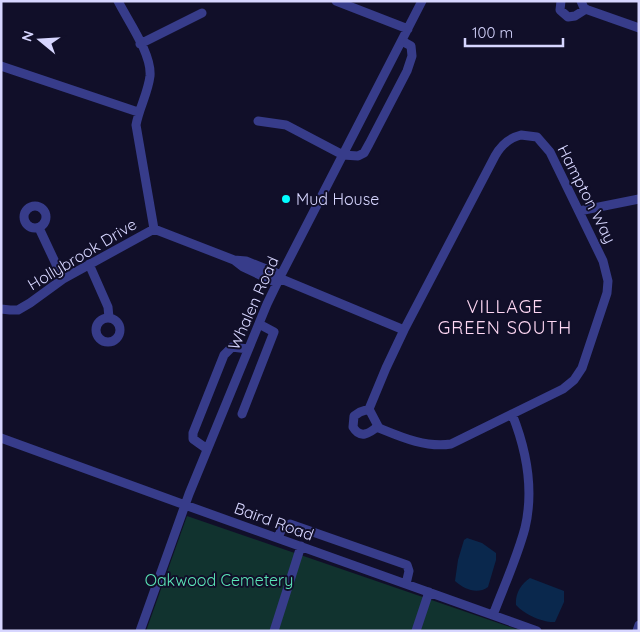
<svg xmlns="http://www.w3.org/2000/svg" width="640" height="632" font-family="Quicksand,sans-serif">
	<rect width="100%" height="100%" fill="#110f29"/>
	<path fill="#11332f" d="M187 516 522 631H146Z"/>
	<path fill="#0a284d" d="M467 538 482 543 496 553V560L488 587C477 595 464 589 455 581L458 560 464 540Z
		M530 578 564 591V602L555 622C543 623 524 614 516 605 515 594 521 584 530 578Z"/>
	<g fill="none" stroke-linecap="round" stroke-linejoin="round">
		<path stroke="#373c8a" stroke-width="9" d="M118 1C128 21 152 54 150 76 148 93 139 108 136 125L154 229
			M336 1 408 29
			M561 1 560 10 568 17 575 16 586 9
			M581 1 584 8 588 10 639 28
			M140 44 202 13
			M1 66 138 112
			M258 121 286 125 343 155 358 156 364 153 369 144 407 71 412 56 411 46 402 41
			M521 135 537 137 550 152 603 261 608 281 607 293 582 368 574 380 563 389 451 444C426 448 401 437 379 428L369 409 386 368 404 330 495 156C501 145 509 138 521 135Z
			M24 217a11 11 0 1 1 22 0a11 11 0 1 1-22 0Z
			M579 211 639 199
			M39 228 63 279
			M234 260 243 267 277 283
			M89 264 108 307 109 318
			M279 278 404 330
			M1 309 10 310H18L30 303 63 279 154 229 234 260 246 261 281 275
			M96 330a12 12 0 1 1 24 0a12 12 0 1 1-24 0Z
			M369 409 360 412 354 416 353 427C360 439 369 434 378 426
			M242 414 274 332 259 324
			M1 438 185 505 537 631
			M207 449 193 439V433L224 355 232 347 248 349
			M278 538 282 528 290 524 407 565 409 571 406 584
			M493 615C504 586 517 558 525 528 534 490 526 449 512 414
			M140 631 189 494 267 304 281 275 422 1
			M274 631 301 546
			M416 631 429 592
			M637 631 639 625"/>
	</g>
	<circle fill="#02fdff" stroke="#110f29" stroke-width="2" cx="286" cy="199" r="5"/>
	<g text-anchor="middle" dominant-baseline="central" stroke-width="4" stroke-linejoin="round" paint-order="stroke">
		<g font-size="16" fill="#d7d6ff" stroke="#110f29">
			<text transform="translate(587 194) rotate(63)">Hampton Way</text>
			<text transform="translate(82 254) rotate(-31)">Hollybrook Drive</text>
			<text transform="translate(253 303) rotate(-66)">Whalen Road</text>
			<text transform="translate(274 521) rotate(20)">Baird Road</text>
		</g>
		<g font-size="16" fill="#d7d6ff" stroke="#110f29" text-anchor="start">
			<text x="296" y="199">Mud House</text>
		</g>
		<g font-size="16" fill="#5be6b7" stroke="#110f29">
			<text x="219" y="580">Oakwood Cemetery</text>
		</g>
		<g font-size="18" letter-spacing="1" fill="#ffd8f4" stroke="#110f29">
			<text x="505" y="306">VILLAGE<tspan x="505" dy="21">GREEN SOUTH</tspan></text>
		</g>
	</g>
	<rect width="640" height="632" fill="none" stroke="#d7d6ff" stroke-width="5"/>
	<g transform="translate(40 40) rotate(288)" stroke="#110f29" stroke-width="4" paint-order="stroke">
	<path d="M0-4L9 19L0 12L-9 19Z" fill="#d7d6ff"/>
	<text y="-8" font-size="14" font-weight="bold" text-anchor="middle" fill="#d7d6ff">N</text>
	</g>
	<path d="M465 38v8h98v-8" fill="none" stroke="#d7d6ff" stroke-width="2.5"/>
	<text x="472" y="38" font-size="15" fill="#d7d6ff" stroke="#110f29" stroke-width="4" paint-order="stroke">100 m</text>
</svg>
